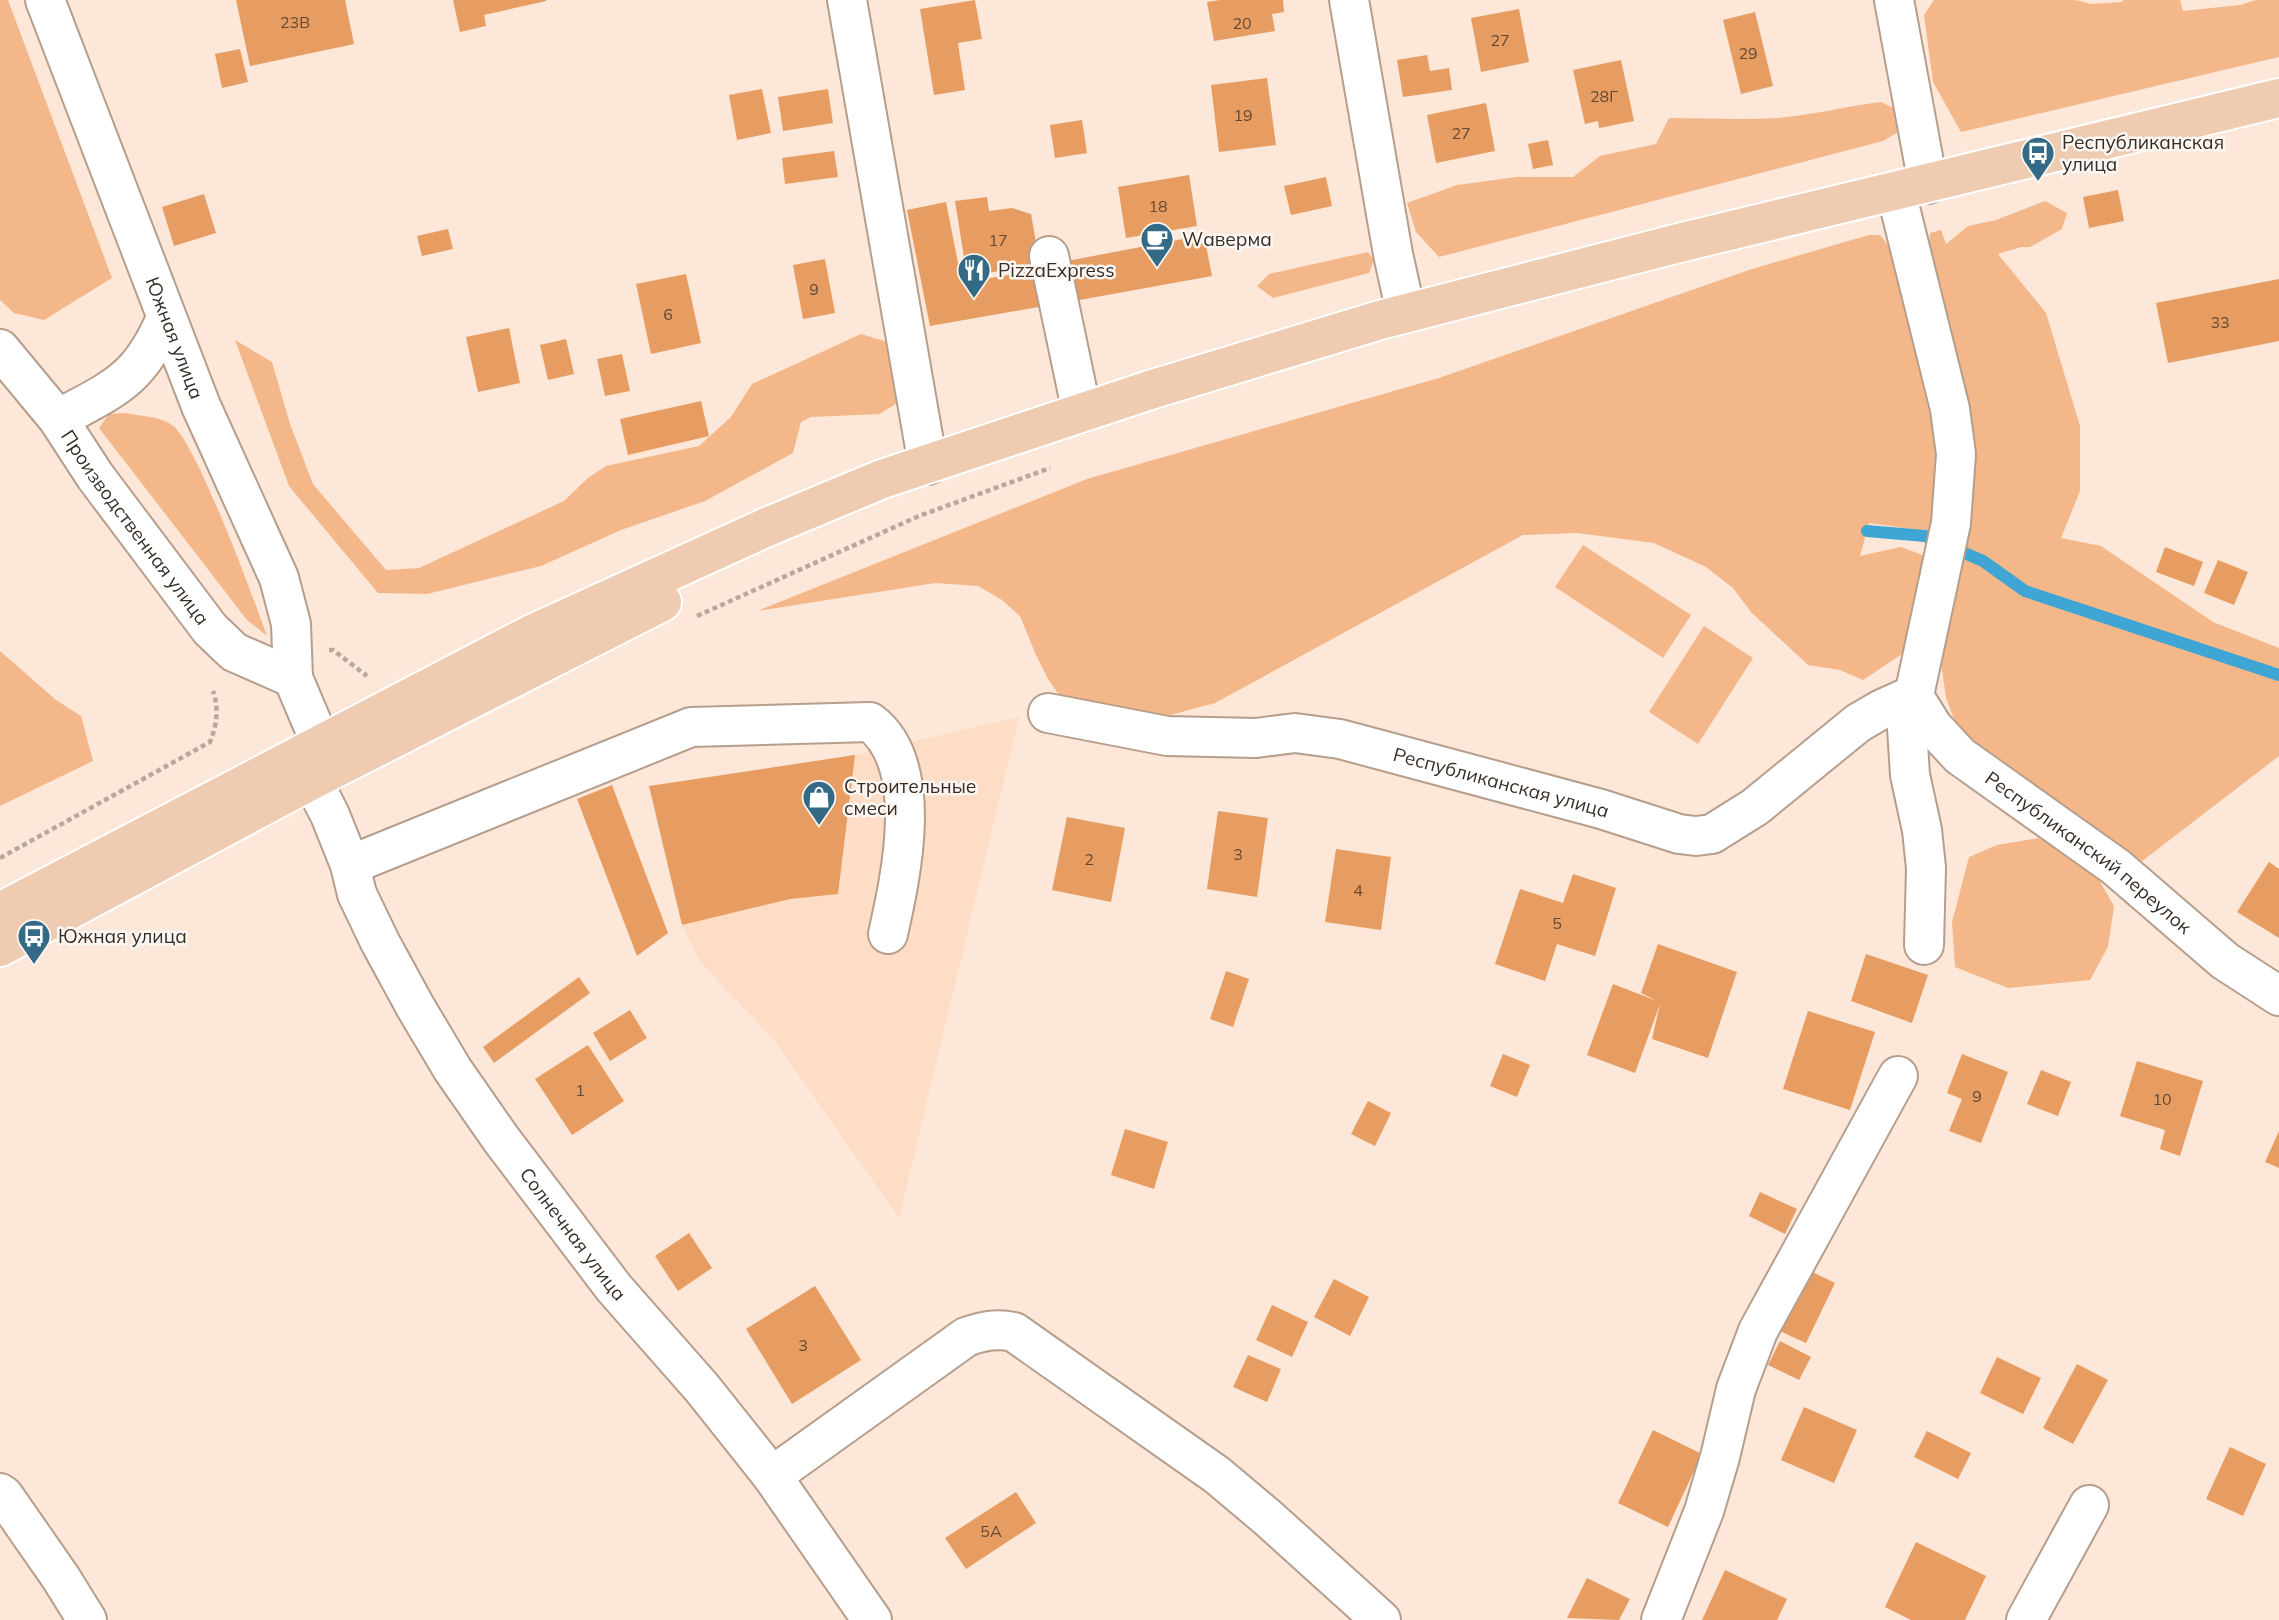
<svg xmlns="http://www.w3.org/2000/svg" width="2279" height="1620" font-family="Mulish,sans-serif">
	<rect width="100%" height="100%" fill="#fce7d8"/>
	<path fill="#fdddc5" d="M1019 717 899 1218 774 1040 700 962 682 925 790 899 794 849 811 762 855 755Z"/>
	<path fill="#f4b789" d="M0 0H8L112 278 44 320 14 313 0 300Z
		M1934 0H2075L2091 4 2122 2 2123 0H2180L2183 11 2240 5 2256 0H2279V57L1961 132 1933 82 1924 15Z
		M1881 102 1896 109 1900 131 1883 141 1439 257 1416 232 1407 203 1457 185 1517 177H1573L1600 156 1656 144 1669 118C1705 118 1742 120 1778 118 1813 115 1847 106 1881 102Z
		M2045 201 2067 213 2062 229 2030 247H2021L1998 254 2046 313 2080 426V491L2061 538 2101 546 2213 622 2279 648V756L2137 865 1980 752 1954 719 1946 698 1940 655 1973 504 1972 454 1929 250 1930 233 1941 230 1946 244 1968 226 1996 220Z
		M1869 235H1880C1905 261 1913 336 1920 372 1925 399 1934 424 1936 451 1938 478 1936 505 1933 532L1869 523 1860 556 1901 547 1928 557 1908 650 1863 680 1840 670 1808 665 1751 612 1733 588 1706 567 1654 543 1577 533 1523 535 1215 703 1163 717 1064 702 1048 679 1036 655 1020 616 1002 600 978 586 935 583 757 611 1087 479 1439 378 1752 269Z
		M1368 252 1374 260 1369 273 1273 298 1257 286 1269 274Z
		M861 334 894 344 899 379 896 404 879 414 811 417 801 422 793 453 705 501 621 530 541 566 427 594 378 593 289 486 235 340 272 362 290 424 313 484 386 570 419 568 564 501 588 478 606 466 699 446 731 417 752 384Z
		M125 413C139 416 159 416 172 425 195 439 255 602 267 636L247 620 99 428 109 414Z
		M1583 545 1691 615 1663 658 1555 587Z
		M1704 626 1753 658 1698 744 1649 712Z
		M0 651 56 700 81 716 93 761 0 806Z
		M2039 838 2096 875 2114 906 2108 947 2090 980 2008 988 1955 967 1952 922 1969 857 1997 845Z"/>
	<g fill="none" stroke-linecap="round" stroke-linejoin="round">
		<path stroke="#3ea5d5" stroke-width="12" d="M1867 531 1925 536 1983 561 2025 591 2279 675"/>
	</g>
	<path fill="#e79d62" d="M236 0H345L354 44 250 66Z
		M453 0H546V1L484 15 486 26 460 32Z
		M975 0 982 39 958 43 965 90 934 95 920 9Z
		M1220 0H1283L1284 12 1272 14 1275 31 1214 41 1207 2Z
		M1519 9 1529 62 1481 72 1471 18Z
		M1755 12 1773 86 1741 94 1723 20Z
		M240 49 248 82 222 88 215 54Z
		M1427 55 1430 71 1449 68 1452 90 1403 97 1397 60Z
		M1621 60 1634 121 1599 128 1598 121 1585 124 1573 70Z
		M1267 78 1276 145 1219 152 1211 85Z
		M762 89 771 133 737 140 729 95Z
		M828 89 833 123 783 131 778 97Z
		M1486 103 1495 151 1436 163 1427 115Z
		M1082 120 1087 153 1055 158 1050 125Z
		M1548 140 1553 165 1533 169 1528 144Z
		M834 151 838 177 785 184 782 158Z
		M1189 175 1197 226 1126 238 1118 187Z
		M1326 177 1332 206 1291 215 1284 186Z
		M2118 190 2124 221 2089 228 2083 197Z
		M204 194 216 233 174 246 162 207Z
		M987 197 989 211 1012 208 1031 214 1040 265 967 276 955 201Z
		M946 202 962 283 1037 270 1044 306 930 326 907 210Z
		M448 229 453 249 422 256 417 236Z
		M1204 235 1212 276 1074 301 1067 261Z
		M825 259 835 313 803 319 793 265Z
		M686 274 701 343 651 354 636 284Z
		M2279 279V341L2168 363 2156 303Z
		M509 328 520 383 478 392 466 337Z
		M566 339 574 374 548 380 540 345Z
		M622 354 630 391 605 396 597 359Z
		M701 401 709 436 628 455 620 419Z
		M2165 547 2203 562 2194 586 2156 572Z
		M2218 560 2248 572 2234 605 2204 593Z
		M855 755 838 894 790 899 682 925 649 786Z
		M612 785 668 933 637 956 577 799Z
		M1218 811 1268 818 1257 897 1207 889Z
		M1067 817 1125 828 1111 902 1052 890Z
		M1336 849 1391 857 1381 930 1325 922Z
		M2269 862 2279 869V938L2237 912Z
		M1573 874 1616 888 1595 956 1557 944 1545 981 1495 964 1520 889 1563 903Z
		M1658 944 1737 972 1708 1058 1652 1039 1660 1004 1635 1073 1587 1055 1613 984 1657 1001 1641 993Z
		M1866 954 1928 975 1912 1023 1851 1001Z
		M1226 971 1249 979 1233 1027 1210 1019Z
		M579 977 590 993 494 1063 483 1047Z
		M630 1010 647 1038 610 1061 593 1033Z
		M1808 1011 1875 1032 1850 1110 1783 1089Z
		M588 1045 624 1101 572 1135 535 1079Z
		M1503 1054 1530 1065 1517 1097 1490 1086Z
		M1962 1054 2008 1072 1981 1143 1949 1131 1962 1099 1947 1093Z
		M2137 1061 2203 1081 2180 1156 2160 1149 2165 1130 2120 1116Z
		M2041 1070 2071 1082 2058 1116 2027 1104Z
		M1368 1101 1391 1113 1375 1146 1351 1134Z
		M1125 1129 1168 1142 1154 1189 1111 1175Z
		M2279 1131V1168L2265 1162Z
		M1760 1192 1797 1209 1785 1234 1749 1216Z
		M689 1233 712 1268 678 1291 655 1256Z
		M1800 1266 1835 1283 1806 1343 1771 1327Z
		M1334 1279 1369 1297 1350 1336 1314 1317Z
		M815 1286 861 1360 792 1404 746 1329Z
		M1272 1305 1308 1322 1292 1357 1256 1340Z
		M1780 1341 1811 1357 1799 1380 1768 1365Z
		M1248 1355 1281 1369 1267 1402 1233 1387Z
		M1997 1357 2041 1378 2023 1414 1980 1393Z
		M2077 1364 2108 1380 2073 1444 2043 1428Z
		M1804 1407 1857 1430 1834 1483 1781 1460Z
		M1653 1430 1702 1454 1668 1527 1618 1503Z
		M1927 1431 1971 1453 1958 1479 1914 1457Z
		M2230 1447 2266 1464 2243 1516 2206 1499Z
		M1016 1492 1036 1523 966 1569 945 1538Z
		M1916 1542 1986 1576 1965 1620H1911L1885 1607Z
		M1725 1570 1787 1599 1777 1620H1702Z
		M1587 1578 1630 1599 1619 1620 1567 1618Z"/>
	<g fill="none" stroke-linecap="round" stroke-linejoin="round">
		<defs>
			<g id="minor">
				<path id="s1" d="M45 0 201 406 279 578 291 624 293 678 332 770"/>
				<path d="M847 0 928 465"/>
				<path d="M1349 0 1393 254 1406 313"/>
				<path d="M1894 0 1928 184"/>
				<path d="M1896 192 1950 409 1956 454 1951 523 1907 728 1910 775 1922 830 1926 868 1924 945"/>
				<path d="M1049 256 1082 413"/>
				<path id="s2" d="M0 349 58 419 95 476 210 629 234 652 293 678"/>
				<path d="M58 419C115 388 139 381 166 318"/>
				<path id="s3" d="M1913 695 1933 727 1960 756 2116 867 2225 961 2279 996"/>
				<path id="s4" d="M1048 713 1167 736 1256 738 1295 733 1340 739 1601 809 1679 834 1696 836 1712 834 1755 807 1858 723 1882 709 1913 695"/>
				<path id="s5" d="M312 780 330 815 350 865 357 894 380 942 416 1008 453 1070 501 1139 614 1288 702 1388 772 1476 872 1620"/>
				<path d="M350 865 691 727 870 722C926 764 901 876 888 934"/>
				<path d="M772 1476 966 1337C983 1331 996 1328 1014 1332L1217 1475 1267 1517 1381 1620"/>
				<path d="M0 1493 4 1496 61 1578 87 1620"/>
				<path d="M1661 1620 1704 1511 1720 1457 1736 1389 1758 1331 1898 1076"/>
				<path d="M2026 1620 2089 1505"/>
			</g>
			<path id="major" d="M0 912 532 634 767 527 882 479 1150 390 1380 320 1679 243 2279 98
				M0 947 312 780 662 602"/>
		</defs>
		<use href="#minor" stroke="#b69e8d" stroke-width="42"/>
		<use href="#major" stroke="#fff" stroke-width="42"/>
		<path stroke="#b8a79b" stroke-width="4.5" stroke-dasharray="5 3.5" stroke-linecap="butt" d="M697 616 919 516 1050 468
			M329 650H333L367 676
			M0 858 210 742C217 725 219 708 213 691"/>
		<use href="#minor" stroke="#fff" stroke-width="38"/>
		<use href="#major" stroke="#eecbb1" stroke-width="38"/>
	</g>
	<defs>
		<symbol id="bus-pin" viewBox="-11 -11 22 30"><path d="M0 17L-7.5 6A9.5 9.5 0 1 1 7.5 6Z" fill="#346a85" stroke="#fdf8f4"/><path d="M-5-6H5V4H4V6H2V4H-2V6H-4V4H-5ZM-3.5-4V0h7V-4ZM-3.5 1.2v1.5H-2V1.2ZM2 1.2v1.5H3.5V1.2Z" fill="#fff"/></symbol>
		<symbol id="cafe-pin" viewBox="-11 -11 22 30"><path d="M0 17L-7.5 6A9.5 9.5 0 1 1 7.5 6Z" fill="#346a85" stroke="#fdf8f4"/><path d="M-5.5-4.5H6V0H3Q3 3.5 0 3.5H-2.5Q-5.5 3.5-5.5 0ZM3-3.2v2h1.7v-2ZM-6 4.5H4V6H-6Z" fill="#fff"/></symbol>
		<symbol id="restaurant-pin" viewBox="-11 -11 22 30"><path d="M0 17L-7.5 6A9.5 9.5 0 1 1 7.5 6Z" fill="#346a85" stroke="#fdf8f4"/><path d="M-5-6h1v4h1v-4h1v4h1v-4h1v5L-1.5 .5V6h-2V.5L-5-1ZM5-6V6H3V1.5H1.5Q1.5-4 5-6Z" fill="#fff"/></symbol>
		<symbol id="shop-pin" viewBox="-11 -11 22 30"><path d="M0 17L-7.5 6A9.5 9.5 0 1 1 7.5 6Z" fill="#346a85" stroke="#fdf8f4"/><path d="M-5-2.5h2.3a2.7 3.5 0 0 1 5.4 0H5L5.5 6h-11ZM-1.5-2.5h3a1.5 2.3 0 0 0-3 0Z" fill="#fff"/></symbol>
	</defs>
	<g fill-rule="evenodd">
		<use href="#bus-pin" x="2019" y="134" width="38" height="52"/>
		<use href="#cafe-pin" x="1138" y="220" width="38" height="52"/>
		<use href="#restaurant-pin" x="955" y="251" width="38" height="52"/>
		<use href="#shop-pin" x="800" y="778" width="38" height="52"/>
		<use href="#bus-pin" x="15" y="917" width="38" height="52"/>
	</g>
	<g text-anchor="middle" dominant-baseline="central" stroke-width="5" stroke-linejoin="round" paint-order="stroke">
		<g font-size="16" fill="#624934">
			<text x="295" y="22">23В</text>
			<text x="1242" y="23">20</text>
			<text x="1500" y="40">27</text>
			<text x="1748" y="53">29</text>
			<text x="1604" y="96">28Г</text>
			<text x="1243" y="115">19</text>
			<text x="1461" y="133">27</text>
			<text x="1158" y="206">18</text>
			<text x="998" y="240">17</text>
			<text x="814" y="289">9</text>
			<text x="668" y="314">6</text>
			<text x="2220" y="322">33</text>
			<text x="1238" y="854">3</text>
			<text x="1089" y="859">2</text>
			<text x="1358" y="890">4</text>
			<text x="1557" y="923">5</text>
			<text x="580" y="1090">1</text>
			<text x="1977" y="1096">9</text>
			<text x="2162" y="1099">10</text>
			<text x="803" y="1345">3</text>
			<text x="991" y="1531">5А</text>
		</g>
		<g font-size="19" fill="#362d25" stroke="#fdf8f4" text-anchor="start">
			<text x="2062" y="142">Республиканская<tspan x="2062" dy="22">улица</tspan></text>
			<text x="1182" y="239">Wаверма</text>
			<text x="998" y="270">PizzaExpress</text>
			<text x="844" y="786">Строительные<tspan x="844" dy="22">смеси</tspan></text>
			<text x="58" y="936">Южная улица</text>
		</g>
		<g font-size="19" fill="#362d25" stroke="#fdf8f4">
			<text stroke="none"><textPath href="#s1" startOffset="362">Южная улица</textPath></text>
			<text stroke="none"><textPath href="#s2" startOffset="224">Производственная улица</textPath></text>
			<text stroke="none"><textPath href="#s4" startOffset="462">Республиканская улица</textPath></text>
			<text stroke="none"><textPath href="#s3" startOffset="238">Республиканский переулок</textPath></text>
			<text stroke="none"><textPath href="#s5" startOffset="527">Солнечная улица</textPath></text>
		</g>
	</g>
</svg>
